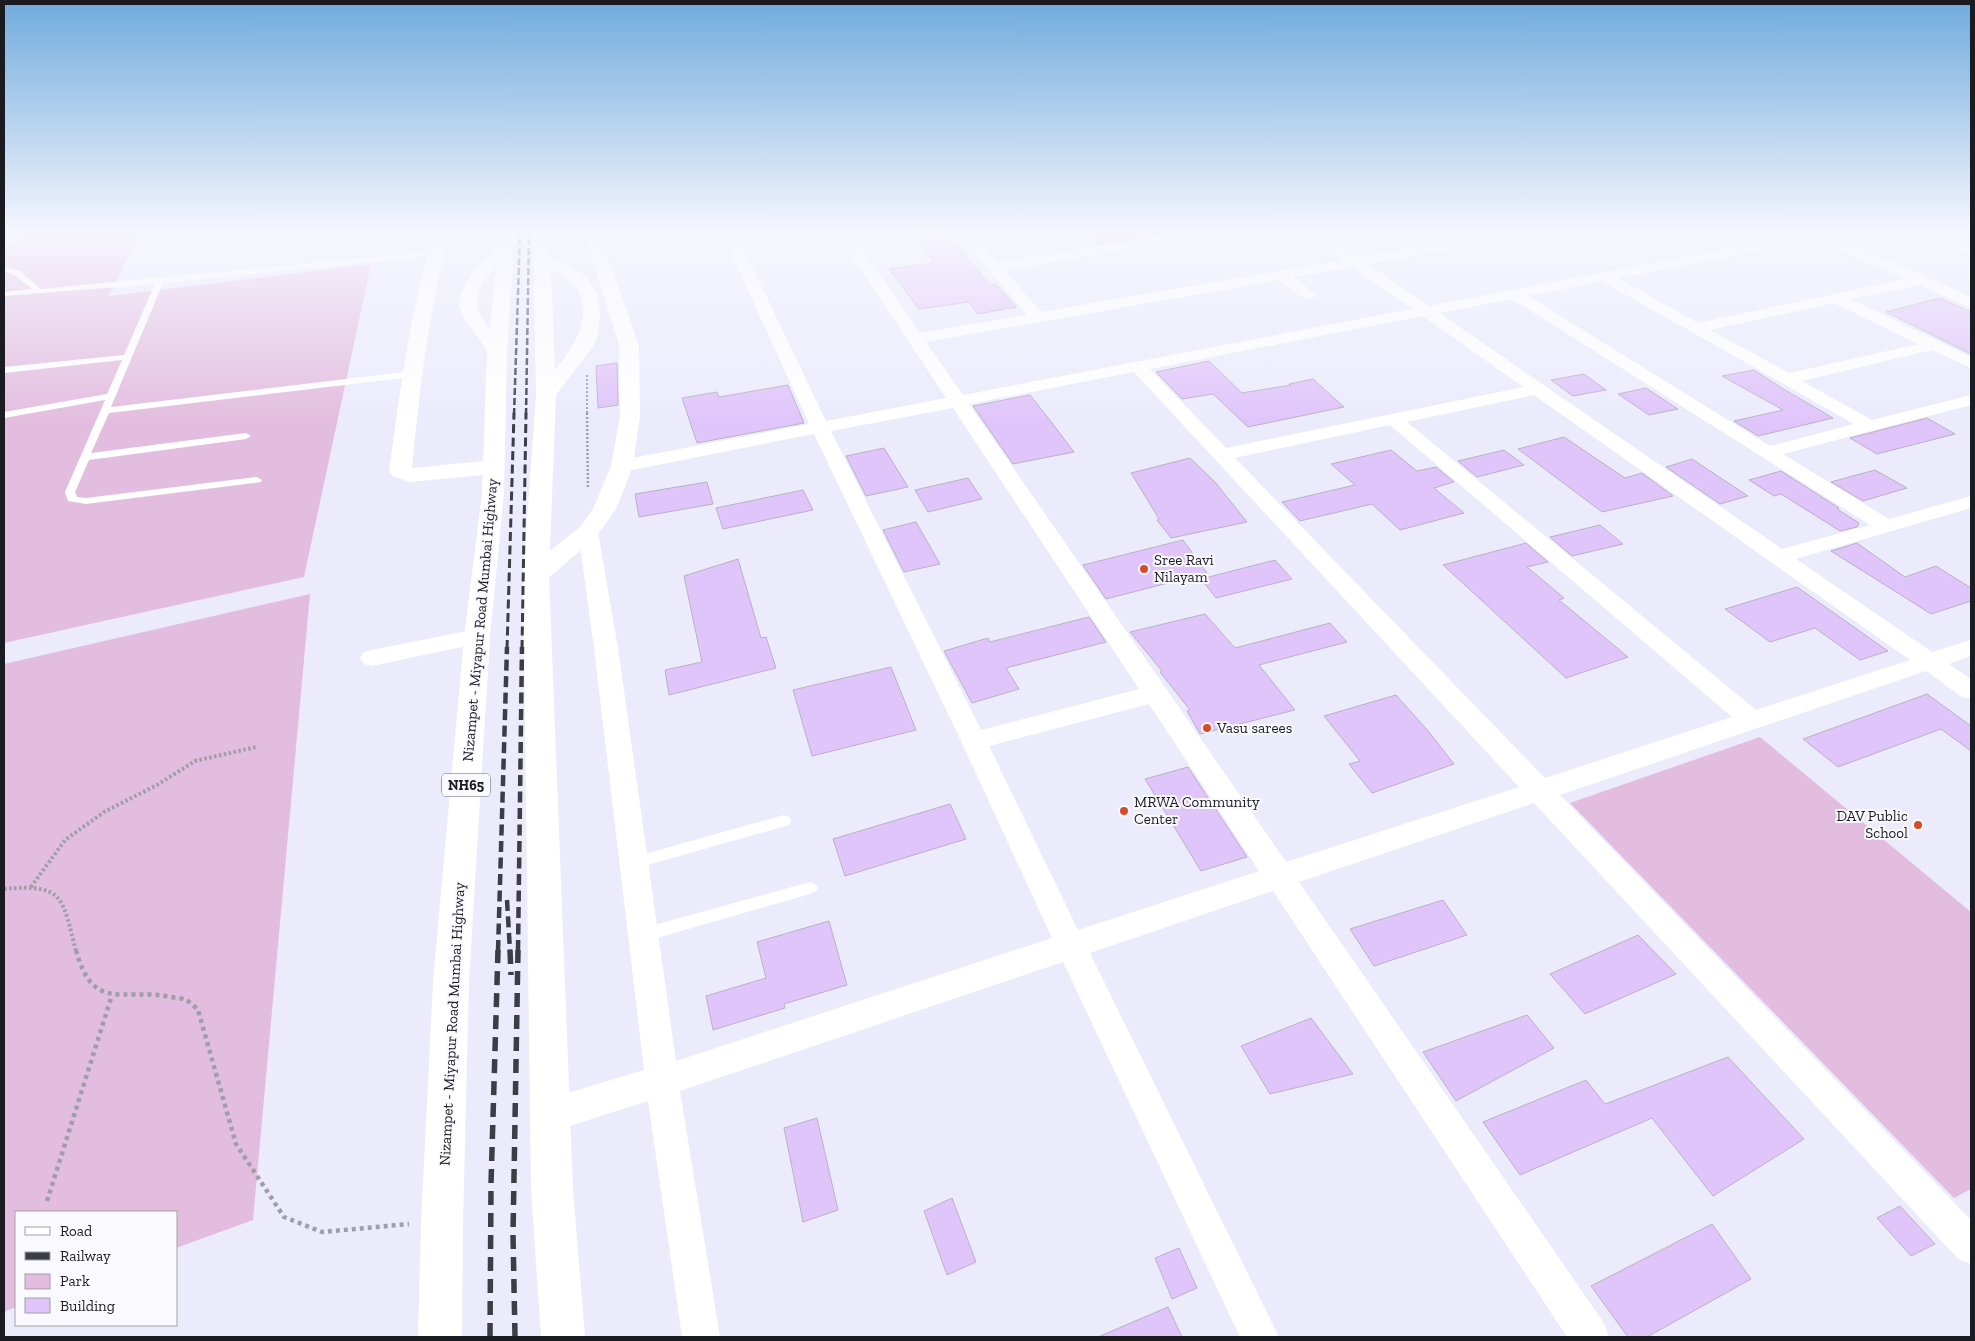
<svg xmlns="http://www.w3.org/2000/svg" width="1975" height="1341" font-family="'Zilla Slab',serif">
	<rect width="100%" height="100%" fill="#ebebfc"/>
	<path fill="#e3bddf" d="M4 233H140L109 296 371 264 304 577 4 643Z
		M1086 233H1205L1103 250Z
		M310 594 253 1220 176 1248V1212H16V1307L4 1312V664Z
		M1760 737 1971 912V1189L1954 1198 1570 803Z"/>
	<path fill="#e0c5fa" stroke="#bab1c4" d="M916 233H943L953 245 959 244 971 263 990 285 996 284 1016 307 978 314 969 302 919 309 889 269 934 263Z
		M1940 298 1971 312V354L1886 312Z
		M1209 361 1242 393 1291 385 1289 384 1313 379 1344 407 1248 427 1213 394 1182 399 1156 372Z
		M617 363 618 405 598 408 596 366Z
		M1754 370 1780 387 1833 418 1758 436 1734 421 1783 410 1722 376Z
		M1584 374 1606 390 1573 396 1551 380Z
		M788 385 804 423 697 443 682 398 717 392 719 397Z
		M1646 388 1678 409 1649 415 1618 394Z
		M1030 395 1049 419 1074 452 1013 464 973 406Z
		M1927 418 1955 434 1877 454 1850 438Z
		M1564 437 1625 478 1642 473 1673 496 1602 512 1518 449Z
		M884 448 908 487 866 496 846 456Z
		M1391 450 1417 471 1436 467 1454 482 1434 488 1464 513 1400 530 1372 504 1300 521 1282 502 1355 485 1331 464Z
		M1504 450 1524 465 1477 477 1458 461Z
		M1190 458 1215 482 1247 522 1171 538 1157 520 1159 519 1131 473Z
		M1692 459 1748 496 1720 504 1666 467Z
		M1875 470 1907 488 1863 501 1831 482Z
		M1781 471 1839 508 1837 509 1859 523 1857 527 1840 531 1781 494 1774 496 1749 480Z
		M968 478 982 499 928 512 915 490Z
		M707 482 713 504 639 517 635 494Z
		M803 490 813 510 723 529 716 508Z
		M916 522 940 564 904 572 883 530Z
		M1600 525 1623 544 1572 556 1550 537Z
		M1183 540 1207 573 1106 599 1083 565Z
		M1526 543 1548 562 1527 567 1564 598 1559 600 1628 657 1566 678 1443 565Z
		M1857 543 1905 577 1936 566 1971 588V601L1931 614 1831 551Z
		M738 559 761 638 766 637 776 668 669 695 665 670 702 662 684 576Z
		M1275 560 1292 579 1216 598 1201 579Z
		M1797 587 1888 651 1860 660 1815 628 1770 642 1725 609Z
		M1205 614 1235 648 1330 623 1347 642 1259 665 1295 710 1200 734 1187 711 1190 710 1160 672 1162 671 1130 632Z
		M1089 617 1106 642 1006 668 1019 689 972 703 944 651 988 638 990 642Z
		M891 667 916 730 812 756 793 690Z
		M1927 694 1971 726V751L1941 729 1838 767 1803 739Z
		M1396 695 1429 732 1454 764 1372 793 1349 764 1360 761 1324 716Z
		M1188 767 1247 857 1201 871 1145 779Z
		M950 804 966 839 845 876 833 839Z
		M1443 900 1467 935 1374 966 1350 929Z
		M829 921 847 985 784 1004 785 1008 713 1030 706 996 766 978 757 942Z
		M1638 935 1676 974 1585 1014 1550 974Z
		M1527 1015 1554 1048 1456 1101 1423 1052Z
		M1311 1018 1353 1074 1270 1094 1241 1046Z
		M1728 1057 1804 1139 1713 1196 1652 1118 1520 1175 1483 1122 1586 1080 1605 1104Z
		M817 1118 838 1210 803 1222 784 1128Z
		M952 1198 976 1262 947 1275 924 1211Z
		M1900 1206 1935 1244 1911 1256 1877 1218Z
		M1712 1224 1751 1279 1647 1337H1628L1591 1286Z
		M1179 1248 1197 1288 1172 1299 1155 1258Z
		M1168 1307 1182 1337H1098Z"/>
	<g fill="none" stroke-linecap="round" stroke-linejoin="round">
		<path stroke="#9e9eab" stroke-width="2" stroke-dasharray="2 2" stroke-linecap="butt" d="M587 375V415"/>
		<path stroke="#9e9eab" stroke-width="2.5" stroke-dasharray="2 2" stroke-linecap="butt" d="M587 413 588 489"/>
		<path stroke="#9e9eab" stroke-width="4" stroke-dasharray="2.5 2.5" stroke-linecap="butt" d="M31 887 65 840 104 812 157 785 195 761 256 747
			M4 889C66 883 62 899 76 951"/>
		<path stroke="#9e9eab" stroke-width="4.5" stroke-dasharray="4 4" stroke-linecap="butt" d="M76 950C93 1014 124 987 171 997 176 998 182 998 186 1000 190 1002 195 1007 198 1010L236 1144 284 1217 322 1232 409 1224
			M47 1201 112 995"/>
		<path fill="#fff" fill-rule="evenodd" d="M13 233H22L4 244V239Z
			M436 251 440 253 439 255 163 283 111 407 412 371 416 374 412 377 109 413 91 453 246 433 251 436 246 439 89 460 75 492 77 497 86 498 257 477 262 480 261 482 86 504 68 501 65 492 105 400 4 418V412L107 394 122 360 4 373V367L124 355 155 284 4 296V292L32 289 14 275 4 271V267L20 271 41 289Z
			M784 815 789 817 791 821 789 825 634 869 629 867 627 863 629 859 634 857Z
			M810 882 815 884 818 888 815 892 810 894 643 942 637 940 635 935 637 930 643 928Z"/>
		<path fill="#fff" fill-rule="evenodd" d="M722 233H736L826 421 946 398 837 233H851L920 333 1027 315 958 233H973L998 262 1177 233H1212L1205 237 1005 270 1041 312 1343 260 1307 233H1324L1358 257 1495 233H1528L1521 237 1368 264 1429 306 1807 233H1827L1971 297V308L1919 285 1851 299 1971 357V368L1932 350 1802 381 1872 420 1971 395V405L1783 454 1889 519 1971 496V508L1796 559 1932 652 1971 640V656L1949 664 1971 679V699L1962 697 1926 671 1560 795 1971 1220V1264L1958 1259 1534 803 1299 882 1604 1323 1609 1337H1567L1273 891 1090 953 1279 1337H1240L1063 962 680 1091 720 1337H682L648 1101 551 1132 539 1127 534 1115 539 1103 551 1098 644 1070 594 648 578 532 581 528 588 526 595 528 598 532 618 648 676 1061 1052 938 961 741 814 434 622 472 615 470 612 466 615 462 622 460 809 424ZM1818 240 1905 279 1698 323 1618 278ZM1353 267 1412 309 963 395 926 342 1279 280C1289 287 1300 301 1313 298L1316 295 1294 277ZM1602 281 1854 424 1770 446 1528 296ZM1512 299 1870 525 1782 549 1439 313ZM1834 303 1918 344 1789 373 1710 330ZM1423 316 1523 387 1226 448 1150 369ZM1134 372 1519 787 1286 862 969 404ZM1534 395 1910 660 1756 710 1407 422ZM953 408 1139 689 981 730 831 431ZM1390 425 1732 717 1545 778 1235 458ZM1149 704 1259 871 1078 930 989 746Z
			M1921 233H1941L1971 246V255L1923 236Z
			M477 629 485 632 488 637 485 642 372 666 364 664 360 658 364 652 372 650Z"/>
		<path fill="#fff" fill-rule="evenodd" d="M434 233H450C428 309 420 390 412 468L493 460 501 462 504 467 501 472 493 474 410 482 392 476 389 471C400 392 410 310 434 233Z
			M587 233H603L607 255 639 345 640 416 633 466 616 509 596 537 545 581 536 583 527 581 523 575 527 569 580 527 593 509 611 466 620 416 619 345 591 255Z"/>
		<path fill="#fff" fill-rule="evenodd" d="M499 233H515L507 350 504 494 490 637 469 981 463 1222 462 1337H418L421 1222 433 981 464 637 482 494 487 350 462 316 459 306 460 296 472 273 498 243ZM496 266 490 329C469 304 476 288 496 266Z
			M533 233H549L550 255 577 270 587 278 597 293 600 313 598 333 594 345 556 395 549 575 573 1189 585 1337H541L531 1189 523 575 536 395ZM551 269C559 274 570 279 576 287 596 315 572 349 555 370Z"/>
		<path stroke="#3d3d45" stroke-width="2.5" stroke-dasharray="7 3" stroke-linecap="butt" d="M514 415 520 233
			M526 415 529 233"/>
		<path stroke="#3d3d45" stroke-width="3" stroke-dasharray="9 4.5" stroke-linecap="butt" d="M507 649 514 413
			M522 649 526 413"/>
		<path stroke="#3d3d45" stroke-width="4.5" stroke-dasharray="11 5.5" stroke-linecap="butt" d="M507 900 510 951
			M498 951 507 647
			M518 951 522 647"/>
		<path stroke="#3d3d45" stroke-width="5.5" stroke-dasharray="14 8" stroke-linecap="butt" d="M510 950 511 975
			M490 1337 491 1184 498 950
			M515 1337 513 1234 518 950"/>
	</g>
	<linearGradient id="sky" x2="0" y2="1"><stop stop-color="#70abdd"/><stop offset="0.55" stop-color="#f6f6fe"/><stop offset="1" stop-color="#f6f6fe" stop-opacity="0"/></linearGradient>
	<rect width="1975" height="421" fill="url(#sky)"/>
	<g fill="#d54c28" stroke="#fafafe" stroke-width="2">
		<circle cx="1144" cy="569" r="5"/>
		<circle cx="1207" cy="728" r="5"/>
		<circle cx="1124" cy="811" r="5"/>
		<circle cx="1918" cy="825" r="5"/>
	</g>
	<g text-anchor="middle" dominant-baseline="central" stroke-width="4" stroke-linejoin="round" paint-order="stroke">
		<rect fill="#fafafe" stroke="#5e5e64" stroke-width="1" x="442" y="773.5" width="48" height="23" rx="4"/>
		<g font-size="14" font-weight="bold" fill="#1b1b22">
			<text x="466" y="785">NH65</text>
		</g>
		<g font-size="15" fill="#1b1b22" stroke="#fafafe" text-anchor="start">
			<text x="1154" y="560">Sree Ravi<tspan x="1154" dy="17">Nilayam</tspan></text>
			<text x="1217" y="728">Vasu sarees</text>
			<text x="1134" y="802">MRWA Community<tspan x="1134" dy="17">Center</tspan></text>
			<text x="1908" y="816" text-anchor="end">DAV Public<tspan x="1908" dy="17">School</tspan></text>
		</g>
		<g font-size="15" fill="#1b1b22" stroke="#fafafe">
			<text transform="translate(480 620) rotate(-85)">Nizampet - Miyapur Road Mumbai Highway</text>
			<text transform="translate(452 1024) rotate(-87)">Nizampet - Miyapur Road Mumbai Highway</text>
		</g>
	</g>
	<rect width="1975" height="1341" fill="none" stroke="#1b1b22" stroke-width="10"/>
	<rect x="15" y="1211" width="162" height="115" fill="#fafafe" stroke="#a1a1a6"/>
	<rect x="25" y="1227" width="25" height="8" fill="#ffffff" stroke="#a1a1a6"/>
	<text x="60" y="1236" font-size="15" fill="#1b1b22">Road</text>
	<rect x="25" y="1252" width="25" height="8" fill="#3d3d45" stroke="#a1a1a6"/>
	<text x="60" y="1261" font-size="15" fill="#1b1b22">Railway</text>
	<rect x="25" y="1274" width="25" height="15" fill="#e3bddf" stroke="#a1a1a6"/>
	<text x="60" y="1286" font-size="15" fill="#1b1b22">Park</text>
	<rect x="25" y="1298" width="25" height="15" fill="#e0c5fa" stroke="#a1a1a6"/>
	<text x="60" y="1311" font-size="15" fill="#1b1b22">Building</text>
</svg>
